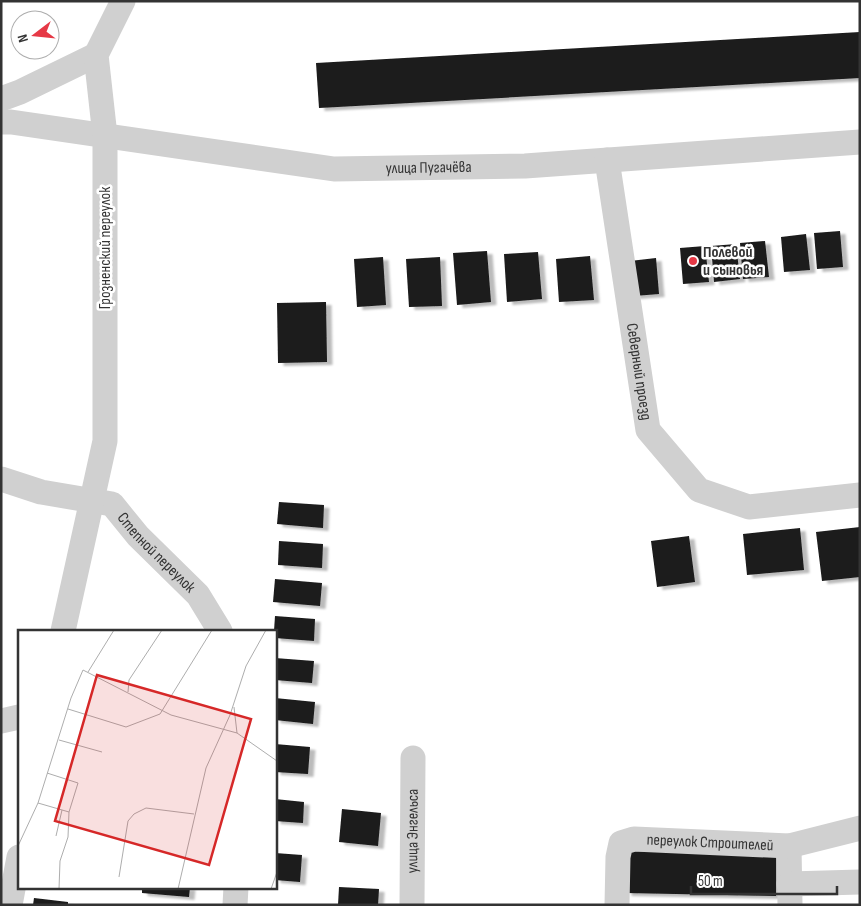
<svg xmlns="http://www.w3.org/2000/svg" width="861" height="906" font-family="'Sofia Sans Condensed',sans-serif">
	<defs>
		<filter id="shadow"><feDropShadow dx="5.5" dy="3" stdDeviation="1" flood-color="#0004"/></filter>
	</defs>
	<rect width="100%" height="100%" fill="#fff"/>
	<path fill="#1a1a1a" filter="url(#shadow)" d="M860 32V78L319 108 316 63Z
		M840 231 843 267 817 269 814 233Z
		M806 234 810 270 784 272 781 237Z
		M765 241 769 277 743 279 740 243Z
		M736 244 740 279 714 282 711 246Z
		M705 246 709 282 683 284 680 248Z
		M487 251 491 302 457 305 453 253Z
		M538 252 542 299 507 302 504 254Z
		M590 256 594 300 559 302 556 259Z
		M383 257 386 305 357 307 354 259Z
		M440 257 442 306 409 307 406 259Z
		M656 258 659 294 634 296 630 261Z
		M326 302 327 362 278 363 277 303Z
		M279 502 324 505 323 528 277 524Z
		M860 527V577L822 581 816 532Z
		M800 528 804 570 747 575 743 534Z
		M689 536 695 582 657 587 651 541Z
		M279 541 323 544 322 568 278 565Z
		M275 579 322 583 320 606 273 602Z
		M275 616 315 619 314 641 275 638V631H274Z
		M275 658 314 661 312 683 275 680Z
		M275 698 315 702 313 724 275 720Z
		M275 744 310 747 308 774 275 772Z
		M275 799 304 802 303 823 275 821Z
		M342 809 381 813 378 846 339 842Z
		M627 851 776 854V896L626 893Z
		M275 853 302 855 300 882 275 880Z
		M142 887H190L189 897 142 893Z
		M339 887 379 889 378 905H338Z
		M34 898 68 902V905H33Z"/>
	<g fill="none" stroke-linecap="round" stroke-linejoin="round">
		<g stroke="#d0d0d0" stroke-width="25">
			<path d="M1 99 20 92 96 55"/>
			<path id="s1" d="M1 122H11L334 169 525 166 860 142"/>
			<path id="s2" d="M607 160 648 430 699 490 749 507 860 495"/>
			<path id="s3" d="M1 479 41 492 112 504 138 536 198 595 220 631"/>
			<path d="M63 631 105 441V136L96 55 123 1"/>
			<path d="M1 721 19 717"/>
			<path d="M789 846 790 905"/>
			<path d="M789 884 860 882"/>
			<path d="M10 905 19 857"/>
			<path d="M235 905 236 887"/>
			<path id="s4" d="M412 905 413 758"/>
			<path id="s5" d="M617 905 618 857 621 843 634 839 789 846 860 828"/>
		</g>
	</g>
	<circle fill="#e63946" stroke="#fff" stroke-width="2" cx="693" cy="261" r="5"/>
	<g text-anchor="middle" dominant-baseline="central" stroke-width="5" stroke-linejoin="round" paint-order="stroke">
		<g font-size="16" fill="#333" stroke="#fff">
			<text stroke="none"><textPath href="#s1" startOffset="431">улица Пугачёва</textPath></text>
			<text transform="translate(105 248) rotate(-90)">Грозненский переулок</text>
			<text stroke="none"><textPath href="#s2" startOffset="214">Северный проезд</textPath></text>
			<text stroke="none"><textPath href="#s3" startOffset="180">Степной переулок</textPath></text>
			<text stroke="none"><textPath href="#s4" startOffset="74">улица Энгельса</textPath></text>
			<text stroke="none"><textPath href="#s5" startOffset="152">переулок Строителей</textPath></text>
		</g>
		<g font-size="16" font-weight="bold" fill="#333" stroke="#fff" text-anchor="start">
			<text x="703" y="252">Полевой<tspan x="703" dy="18">и сыновья</tspan></text>
		</g>
	</g>
	<g transform="translate(18 630)">
		<rect width="259" height="259" fill="#fff"/>
		<path fill="none" stroke="#adadad" stroke-width="1" d="M70 42 96 0M110 62 111 50 144 0M216 77 219 103M50 79 108 97 142 84 194 0M41 110 84 122M29 143 60 153 51 182 50 207 42 231 41 259M20 173 51 182M38 206 44 180M0 216 20 173 53 68 65 40 153 85 219 103 259 131M101 247 110 191 116 184 128 178 176 184M160 259 188 138 212 85 228 36 248 0M253 259 259 242"/>
		<path fill="#d62828" fill-opacity="0.15" stroke="#d62828" stroke-width="2.5" d="M79 45 233 89 191 235 37 191Z"/>
		<rect width="259" height="259" fill="none" stroke="#333" stroke-width="2.5"/>
	</g>
	<rect width="861" height="906" fill="none" stroke="#333333" stroke-width="5"/>
	<g transform="translate(35 35) rotate(254)"><circle r="24" fill="#ffffff" stroke="#adadad"/>
	<path d="M0-4L9 19L0 12L-9 19Z" fill="#e63946"/>
	<text y="-8" font-size="14" font-weight="bold" text-anchor="middle" fill="#333333">N</text>
	</g>
	<path d="M691 886v8h146v-8" fill="none" stroke="#333333" stroke-width="2.5"/>
	<text x="698" y="886" font-size="15" fill="#333333" stroke="#ffffff" stroke-width="4" paint-order="stroke">50 m</text>
</svg>
